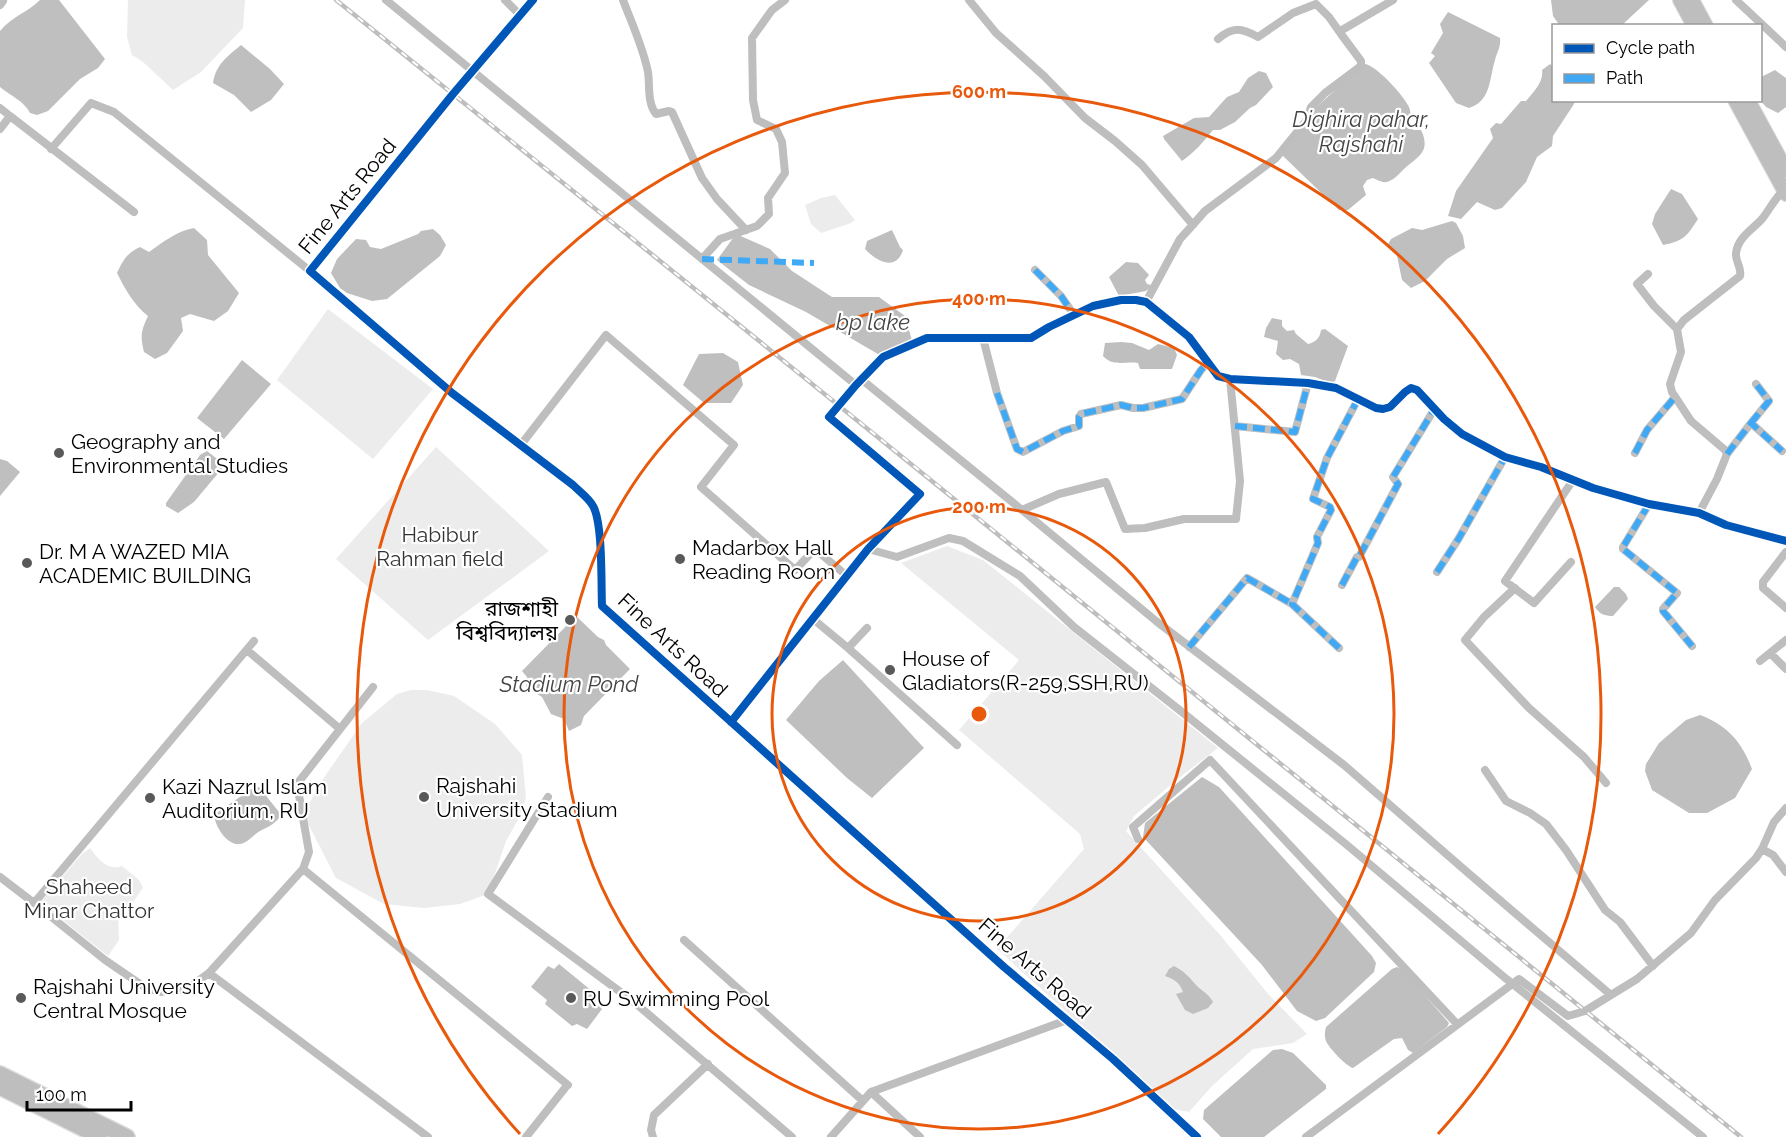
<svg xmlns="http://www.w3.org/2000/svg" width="1786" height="1137" font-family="Raleway,'Noto Sans Bengali',sans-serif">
	<rect width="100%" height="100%" fill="#fff"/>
	<path fill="#ececec" d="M128 0H245L243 28 201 72 173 90 143 62 132 55 127 37Z
		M835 195 855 220 851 223 821 233 811 224 805 205 821 198Z
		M328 309 433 389 373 459 277 380Z
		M436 447 549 551 428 640 336 559Z
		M947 546 983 560 1218 748 1179 778 1134 816 1126 831 1221 936 1269 995 1307 1034 1293 1043 1253 1049 1212 1086 1189 1112 1169 1108 1111 1052 997 949 1084 849 1080 834 959 730 1019 660 901 563Z
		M411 690H427L454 696 495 724 522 755 526 798 520 816 506 841 488 894 460 904 424 908 384 904 336 878 303 814 325 776 362 723 397 694Z
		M90 848C98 859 107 871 122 866L139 880 143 888 133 902 121 909 118 914 119 940 108 956 40 902 82 854Z"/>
	<path fill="#bfbfbf" d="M40 0H59L105 59 98 68 80 79 48 111 37 115 30 113C24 101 11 96 0 87V31C11 17 28 12 40 0Z
		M1551 0H1649L1622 25 1560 26 1553 16Z
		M1448 12 1500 38C1501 47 1497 52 1495 60 1489 80 1491 101 1469 108L1456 103 1429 63 1435 56 1431 53 1443 33 1440 24Z
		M241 45 270 69 284 84 271 100 251 112 234 95 213 83C216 64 227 57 241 45Z
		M1365 64C1376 65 1404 96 1409 107 1412 114 1409 121 1413 130H1421C1432 153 1416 157 1403 170 1399 174 1394 180 1387 182 1382 183 1378 180 1373 178L1367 180 1363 186 1366 195 1348 210H1339L1282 155 1315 108Z
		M1550 64 1553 67 1554 100 1574 101V104L1553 136 1552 146 1537 157 1526 182 1502 208 1495 210 1477 202 1461 219 1448 216 1456 191 1493 138 1490 129 1496 123 1501 124 1521 101H1526C1533 92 1544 82 1542 70Z
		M1775 70 1786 78V107L1778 113 1766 107 1760 100 1761 77Z
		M1259 71 1266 73 1273 87 1256 105 1250 108 1235 122 1220 130H1213C1204 141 1194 153 1182 161L1164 139 1163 136 1194 118 1209 117 1227 97 1239 92 1248 78Z
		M1671 189 1682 194 1698 219C1687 236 1684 241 1663 245L1652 224 1655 214Z
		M1452 221 1456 223 1463 236 1465 248 1447 259 1425 281 1411 288 1402 280 1397 256 1387 246 1391 239 1412 228 1422 230Z
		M194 228 207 240 208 255 239 293 228 311 214 321 190 314 181 318 183 331 167 353 155 359 144 352C140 336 141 331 148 316 134 305 125 289 117 273 123 260 127 253 140 247L149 252C163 242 177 231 194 228Z
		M433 229 440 235 446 245 440 256 387 299 372 301 347 293 340 288 331 273 337 259 356 239 366 240 370 247 381 249 418 234 421 231Z
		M892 230 900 247 903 250C896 272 876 261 865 249L867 241Z
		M736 234 770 249 792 271 832 297H879L905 316 913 344 883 357 806 312 749 285 717 260Z
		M1126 262 1138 263 1149 275 1145 280 1147 284 1151 285V287L1146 291 1119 296 1109 277Z
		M1272 318 1282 320V326L1287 331 1294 330 1296 334 1308 344C1316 342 1320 338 1321 330L1325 329 1348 346 1335 381 1330 383 1315 377 1301 375 1299 364 1290 359 1283 360 1276 354 1278 341 1264 337 1266 328Z
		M1121 342 1132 343 1149 350 1158 344 1174 348 1177 355 1172 369H1140L1138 363C1124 361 1113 367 1103 356L1105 343Z
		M723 353 738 362 743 385 731 403H704L683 385 699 354Z
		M242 360 271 384 224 439 197 418Z
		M207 451 225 465 194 502 178 513 166 506V503L200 455Z
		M0 459 7 461 20 472 0 496Z
		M1614 587H1619L1626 594 1628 599 1613 616C1605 616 1599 614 1595 607Z
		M576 616 598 637 604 640 606 645 630 669 584 716 581 725 569 731 564 719 551 714 542 697 526 687 527 677 522 671Z
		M843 660 924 748 872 798 847 778 786 720 819 681Z
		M1700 715C1727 725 1742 742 1752 769L1735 798 1707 813H1689L1652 790 1645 771 1646 764 1659 743 1686 720Z
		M1202 777 1219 787 1372 956 1376 963 1374 972 1325 1018 1316 1021 1297 1011 1262 965 1143 837 1145 823Z
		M254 787H259L279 812V818C273 825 268 827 260 831 253 835 248 843 240 844 227 846 215 826 214 815Z
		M559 964 598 996 595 1002 602 1009 587 1029 577 1024 572 1026 545 1004 547 1000 531 987 548 966 554 969Z
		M1174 966C1184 971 1189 977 1196 985 1202 991 1209 994 1213 1002L1208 1008 1193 1014 1185 1010 1176 994 1183 992C1180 983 1174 979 1165 976L1169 969Z
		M1397 967 1403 970 1449 1023 1447 1027 1413 1053 1408 1050 1402 1038 1394 1039 1353 1068C1346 1066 1329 1048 1326 1041 1324 1036 1325 1031 1326 1027L1392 969Z
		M1282 1049 1293 1053 1326 1085V1089L1264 1137H1221L1203 1119 1204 1110 1273 1050Z"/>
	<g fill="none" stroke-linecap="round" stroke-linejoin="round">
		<path stroke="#bfbfbf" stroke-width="8" d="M868 549 897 557 949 538 963 541 1020 576 1074 627 1182 712 1347 845 1504 977 1703 1137"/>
		<defs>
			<path id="primary" d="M1680 0 1694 26
				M1692 0 1706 26
				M1735 100 1786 194
				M1748 100 1786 170"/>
			<path id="highway" d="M0 1074 127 1137
				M0 1087 100 1137"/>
		</defs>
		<use href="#primary" stroke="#dbdbdb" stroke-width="16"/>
		<use href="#highway" stroke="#dbdbdb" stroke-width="18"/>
		<path stroke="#bebebe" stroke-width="8" d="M386 0 856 385
			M505 0 520 15
			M533 0 453 94 310 271 452 393 573 485C580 492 589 498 593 506 603 523 601 584 602 606L1004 967 1113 1059 1197 1137
			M623 0C632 24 643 47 648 72 650 85 647 103 656 114L669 111 672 112 702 178 717 199 746 230
			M969 0 996 33 1044 76 1085 118 1115 141 1142 165 1193 225
			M1736 0 1786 47
			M0 5 3 1
			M1218 39C1233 26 1242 28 1258 37L1293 13 1316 4 1329 17 1341 34
			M0 108 10 116
			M0 129 10 116 134 212
			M51 149 91 103 114 112 310 271
			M702 259 720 239 757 226 769 214 768 198 785 173 782 142 776 129 757 120 753 100 752 38 772 10 785 0
			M1035 270 1061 296 1074 315
			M1648 274 1637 284 1654 306 1677 329
			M1146 302 1180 239 1190 228 1205 211 1276 158 1306 121 1311 107 1325 93 1361 66V61L1341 34 1342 30 1393 0
			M983 338 997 393 1017 449 1023 452 1063 431 1079 426V417L1081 414 1121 405 1133 408H1143L1182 399 1201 370 1208 363
			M861 379 1022 510 1156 621 1344 765 1467 872 1611 995
			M1751 423 1769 401 1756 384
			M1235 426 1295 432 1308 383
			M520 446 606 335 734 445 701 487 795 570 815 549 847 576
			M1635 453 1647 430 1675 397
			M1727 454 1751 423 1782 451
			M1649 504 1623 547V549L1677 593 1663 609V611L1692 646
			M1022 510 1059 494 1106 482 1125 529 1145 528 1184 519H1236L1240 481 1230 379
			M1699 513 1717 479 1727 454 1725 450 1691 421 1672 392 1670 384 1681 352 1677 329 1684 320 1740 276C1742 267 1735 262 1736 253 1738 237 1753 229 1762 219 1770 209 1776 196 1786 188
			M1786 552 1763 582V588L1786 608
			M1571 562 1534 603 1505 581 1573 480
			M1437 572 1459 538 1505 457
			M1342 585 1357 557H1359L1398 484 1393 477 1435 408
			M1515 588 1484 617 1465 640 1529 708 1584 757 1606 783
			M813 619 848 648 867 628
			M1189 647 1247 578 1292 604
			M848 648 957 745
			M1339 648 1292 604 1318 543 1317 537 1331 510 1330 507 1313 499 1327 458 1358 399
			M247 650 340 729
			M1770 653 1786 669
			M1760 661 1786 640
			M731 722 868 549 920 494 829 417 856 385 883 357 927 338H1031L1049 327 1093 306 1121 300H1136L1146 302 1189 337 1218 376 1230 379 1308 383 1336 388 1376 408 1383 409 1390 407 1405 392 1411 388 1417 390 1444 419 1462 434 1505 457 1541 467 1593 488 1649 504 1699 513 1726 525 1786 541
			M1485 770 1506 801 1530 813 1546 824 1566 850 1605 910 1620 922 1653 966
			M548 797 488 894 634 1002 792 1137
			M1138 839 1133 827 1210 760 1457 1024
			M1762 849 1773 855 1786 872
			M303 869 309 852 297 784 373 687
			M0 877 34 903 254 641
			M34 903 105 960 146 988 160 992 187 989 209 973 428 1137
			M684 940 863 1101 871 1092 920 1137
			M209 973 303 869 568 1085
			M871 1092 1067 1020
			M526 1137 565 1088
			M653 1137 651 1130 654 1115 708 1064
			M831 1137 863 1101
			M1306 1137 1519 979 1568 1016 1585 1011 1637 979 1691 933 1715 900 1756 858 1762 849 1774 822 1786 808"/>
		<use href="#primary" stroke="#bebebe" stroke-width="14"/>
		<use href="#highway" stroke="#bebebe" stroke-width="15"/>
		<defs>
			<path id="rail" d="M336 0C806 377 1273 758 1741 1137"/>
		</defs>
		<use href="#rail" stroke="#bebebe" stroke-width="4.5"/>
		<use href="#rail" stroke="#fff" stroke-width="2" stroke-dasharray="7" stroke-linecap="butt"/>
		<path stroke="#3fa9f5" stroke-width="6" stroke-dasharray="12 6" stroke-linecap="butt" d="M702 259 814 263
			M1035 270 1061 296 1074 315
			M997 393 1017 449 1023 452 1063 431 1079 426V417L1081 414 1121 405 1133 408H1143L1182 399 1201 370 1208 363
			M1751 423 1769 401 1756 384
			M1235 426 1295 432 1308 383
			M1635 453 1647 430 1675 397
			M1727 454 1751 423 1782 451
			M1649 504 1623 547V549L1677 593 1663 609V611L1692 646
			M1437 572 1459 538 1505 457
			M1342 585 1357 557H1359L1398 484 1393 477 1435 408
			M1189 647 1247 578 1292 604
			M1339 648 1292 604 1318 543 1317 537 1331 510 1330 507 1313 499 1327 458 1358 399"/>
		<defs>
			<path id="cycleway" d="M533 0 453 94 310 271 452 393 573 485C580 492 589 498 593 506 603 523 601 584 602 606L1004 967 1113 1059 1197 1137
				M731 722 868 549 920 494 829 417 856 385 883 357 927 338H1031L1049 327 1093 306 1121 300H1136L1146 302 1189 337 1218 376 1230 379 1308 383 1336 388 1376 408 1383 409 1390 407 1405 392 1411 388 1417 390 1444 419 1462 434 1505 457 1541 467 1593 488 1649 504 1699 513 1726 525 1786 541"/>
		</defs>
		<use href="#cycleway" stroke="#fff" stroke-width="11"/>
		<use href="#cycleway" stroke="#0057b8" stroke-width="8"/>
	</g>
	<g fill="none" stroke="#e8590c" stroke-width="3">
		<circle cx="979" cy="714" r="207"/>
		<circle cx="979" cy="714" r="415"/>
		<path d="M520 1134A622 622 0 1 1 1438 1134"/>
	</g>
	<g fill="#595959" stroke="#fff" stroke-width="2">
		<circle cx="59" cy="453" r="6"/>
		<circle cx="680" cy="559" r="6"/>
		<circle cx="27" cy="563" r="6"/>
		<circle cx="570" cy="620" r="6"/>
		<circle cx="890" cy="670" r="6"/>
		<circle cx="424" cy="797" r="6"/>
		<circle cx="150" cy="798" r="6"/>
		<circle cx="21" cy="998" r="6"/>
		<circle cx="571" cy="998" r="6"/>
	</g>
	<g text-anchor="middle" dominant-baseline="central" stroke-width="4.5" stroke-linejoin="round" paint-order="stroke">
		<g font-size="21" fill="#000" stroke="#fff">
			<text transform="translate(347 196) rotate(-51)">Fine Arts Road</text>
			<text transform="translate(673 645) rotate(43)">Fine Arts Road</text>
			<text transform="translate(1035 968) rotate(41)">Fine Arts Road</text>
		</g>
		<g font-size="21" fill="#000" stroke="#fff" text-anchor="start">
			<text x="71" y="441">Geography and<tspan x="71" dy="24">Environmental Studies</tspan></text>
			<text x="692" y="547">Madarbox Hall<tspan x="692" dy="24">Reading Room</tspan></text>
			<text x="39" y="551">Dr. M A WAZED MIA<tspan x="39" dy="24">ACADEMIC BUILDING</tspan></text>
			<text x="558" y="608" text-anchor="end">রাজশাহী<tspan x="558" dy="24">বিশ্ববিদ্যালয়</tspan></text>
			<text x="902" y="658">House of<tspan x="902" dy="24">Gladiators(R-259,SSH,RU)</tspan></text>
			<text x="436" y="785">Rajshahi<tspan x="436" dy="24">University Stadium</tspan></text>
			<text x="162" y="786">Kazi Nazrul Islam<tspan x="162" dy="24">Auditorium, RU</tspan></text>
			<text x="33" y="986">Rajshahi University<tspan x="33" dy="24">Central Mosque</tspan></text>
			<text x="583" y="998">RU Swimming Pool</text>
		</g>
		<g font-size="21" fill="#333" stroke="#fff">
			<text x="440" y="534">Habibur<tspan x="440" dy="24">Rahman field</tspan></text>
			<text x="89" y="886">Shaheed<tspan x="89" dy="24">Minar Chattor</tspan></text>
		</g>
		<g font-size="22" font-style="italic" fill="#444" stroke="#fff">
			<text x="1361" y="119">Dighira pahar,<tspan x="1361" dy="25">Rajshahi</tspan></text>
			<text x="873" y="322">bp lake</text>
			<text x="569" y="684">Stadium Pond</text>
		</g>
	</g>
	<circle cx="979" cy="714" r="9" fill="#e8590c" stroke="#fff" stroke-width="3"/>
	<g font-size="18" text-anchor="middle" font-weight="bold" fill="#e8590c" stroke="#fff" stroke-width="4.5" stroke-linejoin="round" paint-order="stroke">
		<text x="979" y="98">600 m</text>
		<text x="979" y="305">400 m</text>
		<text x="979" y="513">200 m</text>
	</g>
	<rect x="1552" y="24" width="210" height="78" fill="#ffffff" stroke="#999999" stroke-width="1.5"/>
	<rect x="1564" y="44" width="30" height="9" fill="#0057b8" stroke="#999999" stroke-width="1.5"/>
	<text x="1606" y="54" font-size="18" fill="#000000">Cycle path</text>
	<rect x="1564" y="74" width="30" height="9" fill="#3fa9f5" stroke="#999999" stroke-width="1.5"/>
	<text x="1606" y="84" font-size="18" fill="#000000">Path</text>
	<path d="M27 1101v9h104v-9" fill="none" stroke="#000000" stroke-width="3"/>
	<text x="36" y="1101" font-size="18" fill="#000000" stroke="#ffffff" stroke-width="4.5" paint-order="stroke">100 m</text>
</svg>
